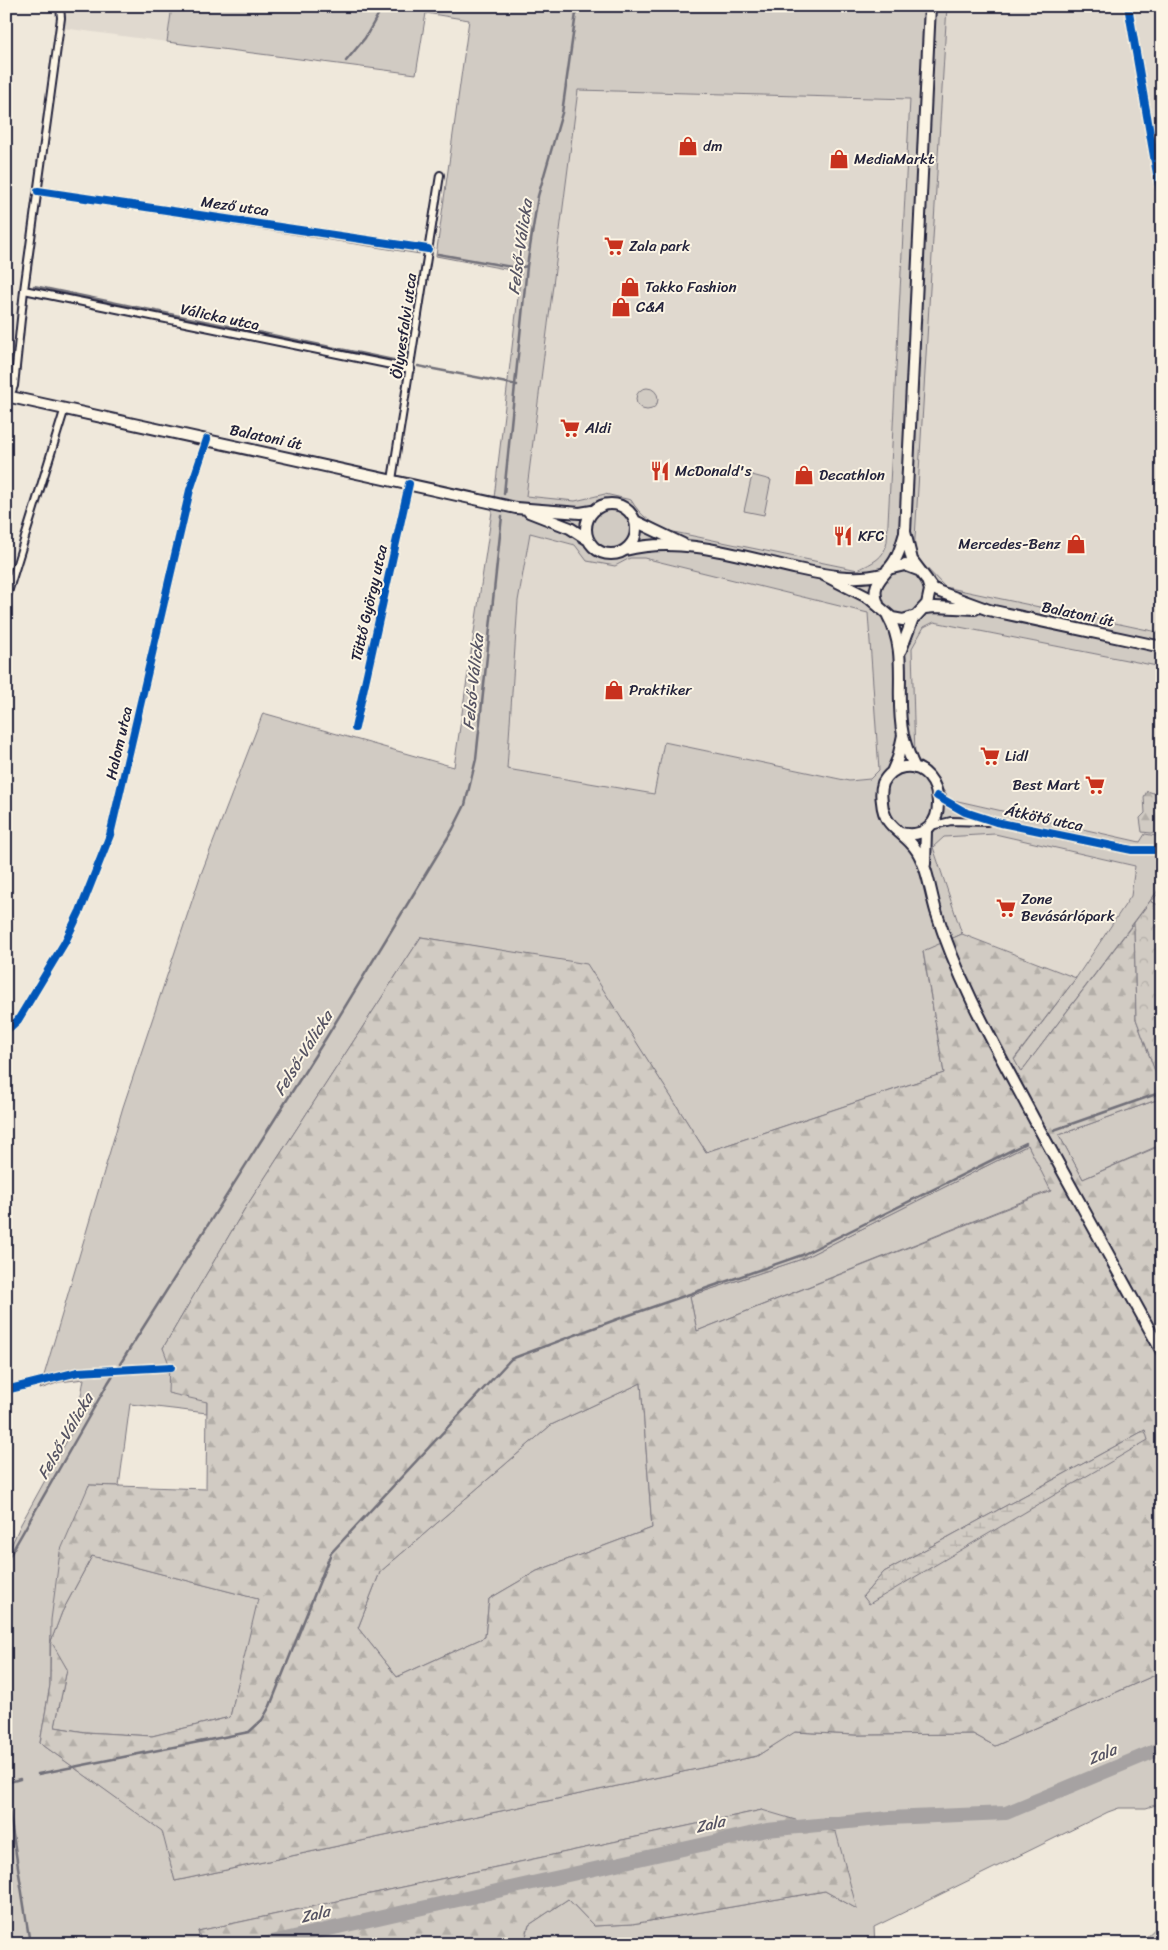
<svg xmlns="http://www.w3.org/2000/svg" width="1168" height="1950" font-family="Sriracha,sans-serif">
	<defs>
		<pattern id="forest-firs" width="22" height="20" patternUnits="userSpaceOnUse" patternTransform="scale(1.25)"><rect width="22" height="20" fill="#d1cbc3"/><path d="M5 1l3.5 6h-7zM16 11l3.5 6h-7z" fill="#b3aea8"/></pattern>
		<pattern id="wetland-marsh" width="20" height="14" patternUnits="userSpaceOnUse" patternTransform="scale(1.25)"><rect width="20" height="14" fill="#d1cbc3"/><path d="M1 5h8M5 5V1M11 12h8M15 12V8" fill="none" stroke="#b3aea8"/></pattern>
		<pattern id="park-crowns" width="20" height="18" patternUnits="userSpaceOnUse" patternTransform="scale(1.25)"><rect width="20" height="18" fill="#d1cbc3"/><path d="M2 6a3 3 0 1 1 6 0M12 15a3 3 0 1 1 6 0" fill="none" stroke="#b3aea8"/></pattern>
	</defs>
	<rect width="100%" height="100%" fill="#efe8db"/>
	<filter id="ink" filterUnits="userSpaceOnUse"><feTurbulence type="fractalNoise" baseFrequency=".02" numOctaves="2"/><feDisplacementMap in="SourceGraphic" scale="10" xChannelSelector="R" yChannelSelector="G"/><feConvolveMatrix kernelMatrix="1 2 1 2 8 2 1 2 1" color-interpolation-filters="sRGB"/></filter>
	<g filter="url(#ink)">
		<path fill="#e0d9cf" d="M66 6H172L167 42 63 28Z
			M947 6H1162V633L945 587 913 555Z
			M578 90 910 99 887 542 885 552 881 558 858 570 669 531 648 521 638 512 631 500 605 494 575 501 526 497Z
			M530 533 575 545 615 566 630 558H644L869 613 879 770 870 779 849 781 664 742 654 794 507 769 518 601Z
			M934 622 1162 667V837L1145 834 1140 842 948 799 929 768 915 758 912 648 924 627Z
			M995 834 1135 866 1131 896 1076 978 962 934 933 847 944 837Z"/>
		<path fill="#d1cbc3" stroke="#7a767f" fill-rule="evenodd" d="M172 6H947L914 555 945 587 1162 633V667L934 622 924 627 912 648 915 758 929 768 949 799 1140 842 1145 834 1162 837V885L1021 1072 1014 1060 1076 978 1131 896 1135 866 995 834 944 837 933 847 962 934 923 952 944 1073 706 1152 587 965 421 937 244 1210 163 1348 207 1402V1413L130 1404 119 1486 89 1485 51 1641 62 1612 92 1556 259 1599 230 1717 152 1736 85 1732 55 1727 67 1669 50 1642V1685L40 1743 163 1831 175 1881 757 1756 794 1732 856 1735 973 1734 995 1746 1162 1672V1803L1146 1808H1119L1108 1812 874 1927 875 1944H524L529 1925 568 1899 594 1926 632 1924 825 1891 857 1909 762 1810 198 1931 201 1944H6V1557L21 1524 76 1424 84 1379 60 1382 40 1389 123 1107 201 874 263 713 454 767 494 498 521 272 436 256 469 20 426 13 416 74 167 42ZM578 90 910 99 887 542C884 559 873 562 858 570L669 531C652 523 641 517 631 500L605 494 575 501 526 496ZM530 533 575 545 587 561 615 566 630 558H644L868 613 879 770 870 779 849 781 664 742 654 794 507 769 518 601Z
			M636 399a11 11 0 1 1 22 0a11 11 0 1 1-22 0Z
			M752 475 771 480 764 515 744 511Z
			M1162 1098V1144L1083 1179 1059 1135Z
			M1028 1145 1051 1190 697 1331 690 1296 802 1259Z
			M641 1383 652 1528 537 1571 489 1599 485 1637 397 1677 358 1628 380 1572 551 1425Z
			M1162 1922V1944H1139Z"/>
		<path fill="url(#forest-firs)" stroke="#7a767f" fill-rule="evenodd" d="M1147 791 1157 794 1162 809 1160 834 1142 832 1140 818 1145 813 1144 797Z
			M1134 923 1136 1019 1162 1090V1098L1059 1135 1083 1179 1162 1145V1672L995 1746 973 1734 856 1735 795 1732 757 1756 175 1881 162 1831 40 1743 50 1685 51 1620 60 1552 89 1485 206 1489 207 1402 168 1393 169 1364 163 1348 244 1210 421 937 587 964 706 1152 944 1073 923 951 962 934 1076 978 1014 1059 1021 1072ZM1028 1145 1051 1191 697 1331 690 1296 802 1259ZM641 1383 652 1528 537 1571 489 1599 485 1637 397 1677 358 1628 380 1572 551 1425ZM1145 1430 1147 1440 869 1603 863 1596 884 1572ZM92 1556 258 1599 230 1717 152 1736 85 1732 55 1727 67 1669 51 1641 62 1612Z
			M762 1810 836 1832 857 1909 825 1891 632 1924 594 1926 568 1899 529 1925 524 1944H202L198 1931Z"/>
		<path fill="url(#wetland-marsh)" stroke="#7a767f" d="M1145 1430 1148 1440 869 1604 863 1596 884 1572Z"/>
		<path fill="url(#park-crowns)" stroke="#7a767f" d="M1162 885V889L1151 902 1162 906V1090L1136 1019 1134 923Z"/>
		<g fill="none" stroke-linecap="round" stroke-linejoin="round">
			<path stroke="#716f79" stroke-width="2.5" d="M346 61 365 38 383 6
				M45 195 419 253
				M438 254 518 268 527 266
				M34 286 403 362
				M418 366 517 385
				M504 494 527 266 538 196 562 113 577 6
				M1054 1130 1162 1092
				M6 1562 108 1383 326 1038 453 829 465 805 476 759 502 516
				M38 1774 249 1732 262 1720 270 1706 331 1553 511 1359 615 1320 802 1255 1026 1143
				M6 1783 20 1779
				M6 1790 30 1944"/>
			<path stroke="#a6a2a2" stroke-width="14" d="M263 1944 767 1830 889 1818 1006 1813 1162 1748"/>
			<defs>
				<path id="minor" d="M1128 6 1162 203
					M38 191 428 249
					M24 290 411 369
					M10 396 14 386 24 290 61 18 60 6
					M392 480 440 175
					M6 599 65 408
					M355 728 409 484
					M937 796 965 812 996 822 1132 850H1162
					M931 826 951 821 987 822
					M6 1031 18 1020 65 942 80 911 110 835 190 490 207 439
					M6 1390 78 1372 171 1367"/>
				<path id="primary" d="M6 396 516 508 580 513 592 511
					M586 529a25 25 0 1 1 50 0a25 25 0 1 1-50 0Z
					M529 512 570 528 587 539
					M635 521 683 544
					M625 550C681 535 743 557 798 569 825 575 855 581 882 574
					M888 569 905 565 918 570
					M822 574 869 598 892 618 903 620 916 616 927 604 930 590 927 580 912 560 905 532 930 6
					M927 581 932 588 940 592 989 610 1162 647
					M878 604C869 582 886 576 895 560 900 552 902 542 905 533
					M925 608 935 607 975 609
					M888 616C909 653 894 695 903 735 906 746 910 758 915 768
					M901 650 913 618
					M892 772 898 758 903 735
					M900 833C954 845 946 761 904 767 895 768 887 775 883 783 881 789 881 796 882 802 884 830 905 831 917 851 928 869 930 891 936 911 959 985 999 1053 1035 1121 1077 1198 1120 1275 1162 1352
					M925 864 926 830"/>
			</defs>
			<use href="#minor" stroke="#22223b" stroke-width="10"/>
			<use href="#primary" stroke="#22223b" stroke-width="14"/>
			<use href="#minor" stroke="#fcf5e5" stroke-width="6"/>
			<use href="#primary" stroke="#fcf5e5" stroke-width="10"/>
			<defs>
				<path id="cycleway" d="M1128 6 1162 203
					M38 191 428 249
					M355 728 409 484
					M937 796 965 812 996 822 1132 850H1162
					M6 1031 18 1020 65 942 80 911 110 835 190 490 207 439
					M6 1390 78 1372 171 1367"/>
			</defs>
			<use href="#cycleway" stroke="#fcf5e5" stroke-width="11"/>
			<use href="#cycleway" stroke="#0057b8" stroke-width="8"/>
		</g>
	</g>
	<defs>
		<symbol id="shop-bare" viewBox="-9 -9 18 18"><path d="M-5-2.5h2.3a2.7 3.5 0 0 1 5.4 0H5L5.5 6h-11ZM-1.5-2.5h3a1.5 2.3 0 0 0-3 0Z" fill="#c8321e" stroke="#fcf5e5" stroke-width="2.5" paint-order="stroke"/></symbol>
		<symbol id="supermarket-bare" viewBox="-9 -9 18 18"><path d="M-6-5.5h2.5l.6 2H6L4.5 2H-2.5L-4.4-4H-6ZM-1.5 3.2a1.3 1.3 0 1 0 .1 0ZM3 3.2a1.3 1.3 0 1 0 .1 0Z" fill="#c8321e" stroke="#fcf5e5" stroke-width="2.5" paint-order="stroke"/></symbol>
		<symbol id="restaurant-bare" viewBox="-9 -9 18 18"><path d="M-5-6h1v4h1v-4h1v4h1v-4h1v5L-1.5 .5V6h-2V.5L-5-1ZM5-6V6H3V1.5H1.5Q1.5-4 5-6Z" fill="#c8321e" stroke="#fcf5e5" stroke-width="2.5" paint-order="stroke"/></symbol>
	</defs>
	<g fill-rule="evenodd">
		<use href="#shop-bare" x="674" y="132" width="28" height="28"/>
		<use href="#shop-bare" x="825" y="145" width="28" height="28"/>
		<use href="#supermarket-bare" x="600" y="232" width="28" height="28"/>
		<use href="#shop-bare" x="616" y="273" width="28" height="28"/>
		<use href="#shop-bare" x="607" y="293" width="28" height="28"/>
		<use href="#supermarket-bare" x="556" y="414" width="28" height="28"/>
		<use href="#restaurant-bare" x="646" y="457" width="28" height="28"/>
		<use href="#shop-bare" x="790" y="461" width="28" height="28"/>
		<use href="#restaurant-bare" x="829" y="522" width="28" height="28"/>
		<use href="#shop-bare" x="1062" y="530" width="28" height="28"/>
		<use href="#shop-bare" x="600" y="676" width="28" height="28"/>
		<use href="#supermarket-bare" x="976" y="742" width="28" height="28"/>
		<use href="#supermarket-bare" x="1081" y="771" width="28" height="28"/>
		<use href="#supermarket-bare" x="992" y="894" width="28" height="28"/>
	</g>
	<g text-anchor="middle" dominant-baseline="central" stroke-width="4" stroke-linejoin="round" paint-order="stroke">
		<g font-size="15" fill="#22223b" stroke="#fcf5e5" text-anchor="start">
			<text x="703" y="146">dm</text>
			<text x="854" y="159">MediaMarkt</text>
			<text x="629" y="246">Zala park</text>
			<text x="645" y="287">Takko Fashion</text>
			<text x="636" y="307">C&amp;A</text>
			<text x="585" y="428">Aldi</text>
			<text x="675" y="471">McDonald's</text>
			<text x="819" y="475">Decathlon</text>
			<text x="858" y="536">KFC</text>
			<text x="1061" y="544" text-anchor="end">Mercedes-Benz</text>
			<text x="629" y="690">Praktiker</text>
			<text x="1005" y="756">Lidl</text>
			<text x="1080" y="785" text-anchor="end">Best Mart</text>
			<text x="1021" y="899">Zone<tspan x="1021" dy="17">Bevásárlópark</tspan></text>
		</g>
		<g font-size="15" fill="#22223b" stroke="#fcf5e5">
			<text transform="translate(235 206) rotate(8)">Mező utca</text>
			<text transform="translate(220 317) rotate(12)">Válicka utca</text>
			<text transform="translate(404 326) rotate(-82)">Ölyvesfalvi utca</text>
			<text transform="translate(266 437) rotate(12)">Balatoni út</text>
			<text transform="translate(369 603) rotate(-77)">Tüttő György utca</text>
			<text transform="translate(1078 614) rotate(12)">Balatoni út</text>
			<text transform="translate(119 743) rotate(-77)">Halom utca</text>
			<text transform="translate(1044 818) rotate(12)">Átkötő utca</text>
		</g>
		<g font-size="16" font-style="italic" fill="#575564" stroke="#fcf5e5">
			<text transform="translate(520 247) rotate(-82)">Felső-Válicka</text>
			<text transform="translate(473 682) rotate(-84)">Felső-Válicka</text>
			<text transform="translate(303 1053) rotate(-58)">Felső-Válicka</text>
			<text transform="translate(65 1436) rotate(-60)">Felső-Válicka</text>
			<text transform="translate(1102 1754) rotate(-23)">Zala</text>
			<text transform="translate(710 1824) rotate(-13)">Zala</text>
			<text transform="translate(315 1914) rotate(-13)">Zala</text>
		</g>
	</g>
	<rect width="1168" height="1950" fill="none" stroke="#fcf5e5" stroke-width="25"/>
	<rect x="12" y="12" width="1143" height="1925" fill="none" stroke="#22223b" stroke-width="2" filter="url(#ink)"/>
</svg>
